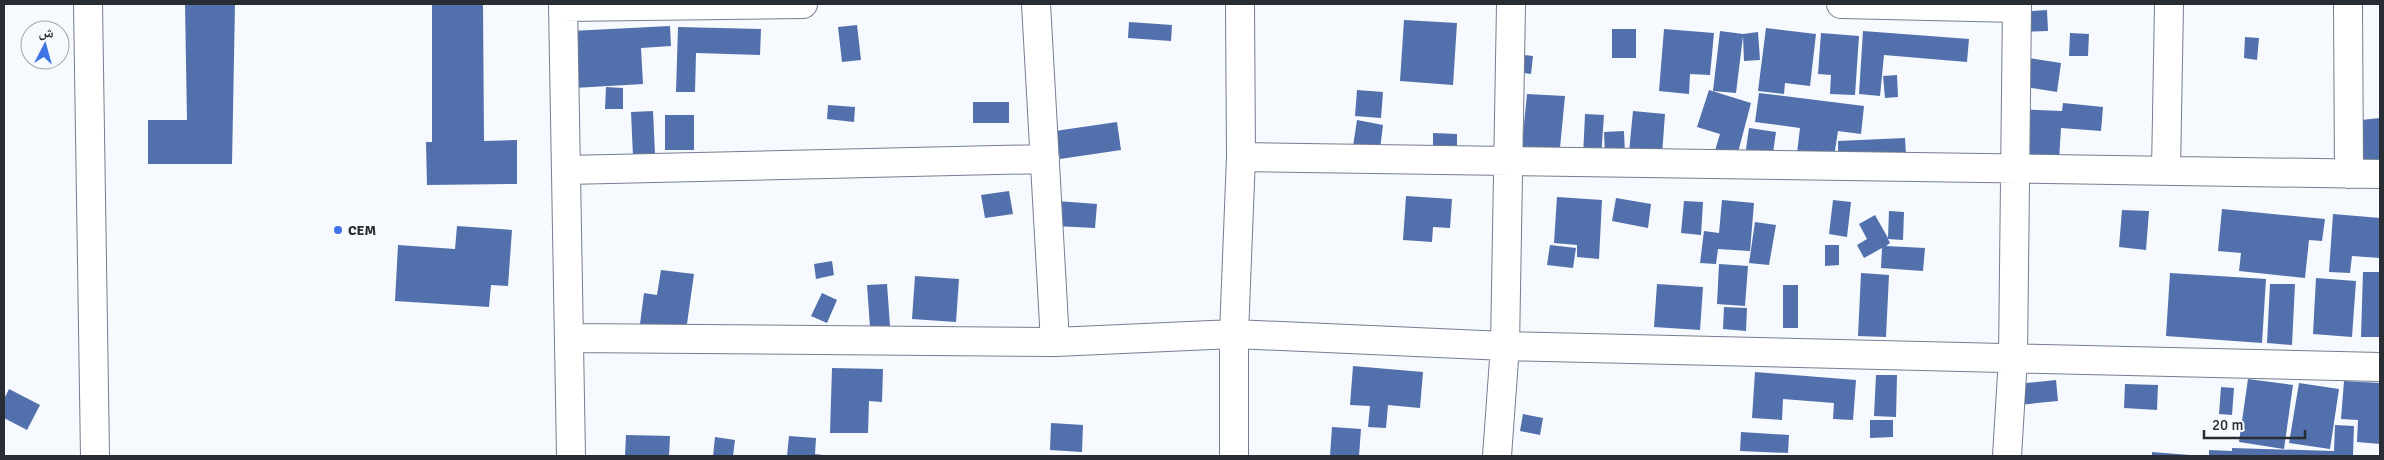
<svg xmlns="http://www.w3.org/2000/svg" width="2384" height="460" font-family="Signika,'Noto Naskh Arabic',sans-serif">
	<rect width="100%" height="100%" fill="#f6f9fd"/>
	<path fill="#5270ab" d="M185 4H235L232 164H148V120H187Z
		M432 4H483L484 141 517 140V184L427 185 426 142H432Z
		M2047 10 2048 31 2020 32 2019 12Z
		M1404 20 1457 23 1453 85 1400 81Z
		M1129 22 1172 25 1171 41 1128 38Z
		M857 25 861 60 842 62 838 27Z
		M670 26 671 46 641 48 643 84 574 88 571 31Z
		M678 27 761 29 760 55 696 53 695 92H676Z
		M1766 28 1816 34 1810 86 1785 83 1784 94 1758 91Z
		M1612 29H1636V58H1612Z
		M1664 29 1714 33 1710 75 1690 74 1689 94 1659 91Z
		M1720 31 1743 34 1758 32 1760 60 1744 61 1743 36 1736 93 1713 91Z
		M1863 31 1969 39 1967 62 1884 55 1880 96 1859 94Z
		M1821 33 1859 36 1855 95 1830 94 1831 75 1818 74Z
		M2070 33 2089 34 2088 56H2069Z
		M2245 37 2259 38 2257 60 2244 58Z
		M1507 53 1533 56 1531 74 1505 70Z
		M2016 56 2061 63 2057 92 2012 85Z
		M1897 75 1898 97 1885 98 1883 76Z
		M606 87 623 88V109H605Z
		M1357 90 1383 92 1381 118 1355 116Z
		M1709 90 1751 103 1736 160 1714 154 1720 134 1697 127Z
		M1759 93 1864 106 1861 134 1838 131 1834 157 1797 153 1800 128 1755 122Z
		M1527 94 1565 96 1559 158 1521 155Z
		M973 102H1009V123H973Z
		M2063 103 2103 107 2101 131 2061 128 2059 160 2013 157 2016 109 2062 111Z
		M828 105 855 107 854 122 827 119Z
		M653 111 655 154 633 156 631 112Z
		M1633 111 1665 114 1662 155 1629 152Z
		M1585 114 1604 115 1601 158 1583 157Z
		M665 115H694V150H665Z
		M2380 118V162L2356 164 2352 121Z
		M1357 120 1383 125 1379 157 1352 153Z
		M1117 122 1121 150 1060 159 1055 131Z
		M1749 128 1776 132 1772 160 1745 156Z
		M1624 131 1625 155H1605L1604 132Z
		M1433 133 1457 134V153H1433Z
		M1905 138 1906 155 1838 158V141Z
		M1009 191 1013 214 985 218 981 195Z
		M1406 196 1452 199 1450 228 1433 227 1432 242 1403 240Z
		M1557 197 1602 200 1599 259 1577 257V245L1554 243Z
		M1616 198 1651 204 1648 228 1612 221Z
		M1722 200 1754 203 1750 251 1718 249 1716 264 1700 263 1704 231 1719 233Z
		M1833 200 1851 202 1847 237 1829 234Z
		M1057 201 1097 204 1095 228 1055 226Z
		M1684 201 1703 202 1701 235 1681 233Z
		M2222 209 2325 219 2322 241 2309 240 2305 278 2239 271 2241 253 2218 251Z
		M2122 210 2149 211 2146 250 2119 247Z
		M1889 211 1904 212 1903 240 1888 239 1890 243 1886 246 1925 248 1923 271 1881 268 1882 248 1864 258 1857 245 1867 239 1859 224 1875 215 1888 238Z
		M2333 214 2380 218V258L2352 256 2350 273 2329 272Z
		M1755 222 1776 225 1769 265 1749 263Z
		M457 226 512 230 508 286 491 285 489 307 395 301 398 245 455 249Z
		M1550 245 1576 248 1573 268 1547 265Z
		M1825 245H1839V265L1825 266Z
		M832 261 834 275 816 279 814 264Z
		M1719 264 1748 266 1745 306 1717 304Z
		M661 270 694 274 686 331 640 324 644 293 657 295Z
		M2363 272H2380V337H2361Z
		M1861 273 1889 275 1886 337 1858 336Z
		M2170 273 2266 279 2262 343 2166 336Z
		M915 276 959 279 956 322 912 319Z
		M2316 278 2356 281 2352 337 2313 334Z
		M887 284 890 326 870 327 867 285Z
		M1657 284 1703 287 1700 330 1654 327Z
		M2270 284H2295L2292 345 2267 343Z
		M1783 285H1798V328H1783Z
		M822 293 837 300 827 323 811 316Z
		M1724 307 1747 308 1746 331 1723 329Z
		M1353 366 1423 372 1420 408 1388 405 1386 428 1368 427 1370 406 1350 405Z
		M832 368 883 369 882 402 869 401 868 433H830Z
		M1755 372 1856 380 1853 420 1833 419 1834 403 1783 399 1782 420 1752 418Z
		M1876 375H1897L1896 417 1874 416Z
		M2248 379 2293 385 2284 449 2239 442Z
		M2056 380 2058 401 2008 406 2006 385Z
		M2344 381 2380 383V444L2357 442 2358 420 2341 419Z
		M2299 383 2339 389 2330 449 2289 443Z
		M2125 384 2158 385 2157 410 2124 408Z
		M2221 387 2234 388 2232 415 2219 414Z
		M9 389 40 405 27 430 4 418V399Z
		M1523 414 1543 418 1540 435 1520 431Z
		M1870 420H1893V437L1870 438Z
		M1051 423 1083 425 1082 452 1050 450Z
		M2335 425 2354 426 2353 456H2209V450L2232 451V448L2334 451Z
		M1332 427 1361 429 1359 456H1330Z
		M1741 432 1789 435 1788 453 1740 451Z
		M626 435 670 436 669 456H625Z
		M789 436 816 438 815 454 831 456H787Z
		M715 437 735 440 733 456H713Z
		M2152 452 2190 455V456H2152Z"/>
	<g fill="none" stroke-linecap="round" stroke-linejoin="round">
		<defs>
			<path id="minor" d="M88 4 95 456
				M563 4 571 456
				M1036 4 1055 342
				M1841 4 2017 8
				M2348 4 2349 174
				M563 7 803 4
				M1241 157 2380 174
				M566 170 1045 159
				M2166 171 2169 4
				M569 338 1055 342 1234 334 1505 346 2380 367
				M1234 456V334L1241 157 1240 4
				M1497 456 1505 346 1511 4
				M2007 456 2013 358 2017 4"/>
		</defs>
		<use href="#minor" stroke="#747e91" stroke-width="30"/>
		<use href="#minor" stroke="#fff" stroke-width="28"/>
	</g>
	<circle fill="#3d73e3" stroke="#f6f9fd" stroke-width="2" cx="338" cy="230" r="5"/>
	<g text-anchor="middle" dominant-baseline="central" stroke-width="5" stroke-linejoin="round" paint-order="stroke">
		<g font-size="14" font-weight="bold" fill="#282d34" stroke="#f6f9fd" text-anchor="start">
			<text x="348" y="230">CEM</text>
		</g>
	</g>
	<rect width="2384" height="460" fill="none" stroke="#282d34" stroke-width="10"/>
	<g transform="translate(45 45) rotate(6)"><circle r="24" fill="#f6f9fd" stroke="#a4a7ad"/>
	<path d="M0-4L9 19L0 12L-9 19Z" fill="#3d73e3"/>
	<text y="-8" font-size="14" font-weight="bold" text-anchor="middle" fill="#282d34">ش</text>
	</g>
	<path d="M2204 430v8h101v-8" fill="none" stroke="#282d34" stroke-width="2.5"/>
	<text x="2212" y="430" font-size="15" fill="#282d34" stroke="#f6f9fd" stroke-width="4" paint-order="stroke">20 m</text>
</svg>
